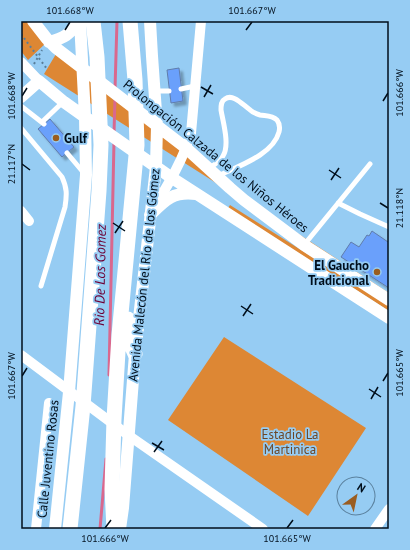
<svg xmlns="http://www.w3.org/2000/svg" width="410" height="550" font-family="'PT Sans',sans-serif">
	<defs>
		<filter id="shadow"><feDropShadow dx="3.5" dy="3.5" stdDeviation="1" flood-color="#0004"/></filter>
	</defs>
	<rect width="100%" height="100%" fill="#96ccf3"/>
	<path fill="#dd8734" d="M21 21H30L47 42 28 60 21 51Z
		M56 54 294 231 389 293V311L228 208 230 205 358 286 213 181 44 74Z
		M224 337 366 428 308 516 168 420Z"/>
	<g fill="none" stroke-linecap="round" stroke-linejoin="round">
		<path stroke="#d9688e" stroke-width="3" d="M115 89 117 21
			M114 133 115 97
			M109 375 114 141
			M100 529 106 459"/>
	</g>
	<path fill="#6ba0fb" stroke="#607caa" filter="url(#shadow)" d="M179 68 183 101 171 103 167 70Z
		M50 119 74 147 62 157 38 129Z
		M372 231 388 242 389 241V288L341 257 351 242 359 247 367 235 369 236Z"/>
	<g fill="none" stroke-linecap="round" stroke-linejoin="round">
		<path stroke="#587e9a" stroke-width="2" stroke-dasharray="2 3" stroke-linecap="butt" d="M21 34 47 69
			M34 64 42 50"/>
		<path stroke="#fff" stroke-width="5" d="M181 89 195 86
			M155 91H169
			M21 106 44 124
			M42 122 63 102
			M21 128 62 177C67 188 67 194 65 207L41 286
			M67 153 83 172
			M209 168C214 165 220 162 223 156 230 145 223 122 221 110 221 105 221 101 225 99 233 93 243 105 249 109 252 112 256 114 260 115 266 116 272 115 277 120 280 124 280 128 279 132 273 155 238 166 218 176
			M338 203 360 214 389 227
			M304 245 370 164"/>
		<path stroke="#fff" stroke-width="10" d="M21 62 39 81
			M154 208C169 183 183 160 191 133L201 21
			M21 211 29 221
			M21 355 128 435 263 529
			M36 529 49 403
			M375 529 389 509"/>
		<path stroke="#fff" stroke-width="12" d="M33 21 47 39 56 48 186 148 230 188 244 200 304 245 389 300
			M49 42C64 38 70 35 78 21
			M21 97 39 81 64 102 85 117 172 178 389 318
			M150 215C165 200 173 191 196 194
			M55 529 69 392 86 175 85 117 80 21
			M120 529 123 508 135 354 156 167 157 126 152 56 150 21"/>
		<path stroke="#fff" stroke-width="15" d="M128 319C128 332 129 343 135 354
			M70 529 83 406 99 191 101 145 97 57 93 21
			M114 529 112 489 114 419 119 335 137 145 135 80 130 21"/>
	</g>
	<path fill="none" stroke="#000e1b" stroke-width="1.5" d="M65 30 70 22M246 30 252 22M201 87 213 94M22 96 27 88M204 97 211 85M383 101 388 93M22 164 30 170M329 170 341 178M331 180 339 168M380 203 388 208M113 223 125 231M115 233 123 221M241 306 253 314M243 316 251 304M22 376 27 368M383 381 388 373M369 389 381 397M371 399 378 387M152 443 164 450M154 452 162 441M105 528 111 520M287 528 293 520"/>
	<g fill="#9a5d21" stroke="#96ccf3" stroke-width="1.5">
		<circle cx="56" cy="138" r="4"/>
		<circle cx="377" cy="272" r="4"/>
	</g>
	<g text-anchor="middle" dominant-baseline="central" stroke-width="3.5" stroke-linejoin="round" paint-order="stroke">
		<g font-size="13" font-weight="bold" fill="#000e1b" stroke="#96ccf3" text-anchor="start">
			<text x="64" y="138">Gulf</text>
			<text x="369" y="265" text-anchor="end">El Gaucho<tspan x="369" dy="15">Tradicional</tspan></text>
		</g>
		<g font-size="13" fill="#000e1b" stroke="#96ccf3">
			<text transform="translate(216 156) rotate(39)">Prolongación Calzada de los Niños Héroes</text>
			<text transform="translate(144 275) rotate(-84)">Avenida Malecón del Río de los Gómez</text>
			<text transform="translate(48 459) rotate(-84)">Calle Juventino Rosas</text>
		</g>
		<g font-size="13" fill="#6c4625" stroke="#96ccf3">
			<text x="290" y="434">Estadio La<tspan x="290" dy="15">Martinica</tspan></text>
		</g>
		<g font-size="14" font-style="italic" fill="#6c0035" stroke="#96ccf3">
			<text transform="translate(100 275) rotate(-89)">Rio De Los Gomez</text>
		</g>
	</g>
	<rect width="410" height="550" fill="none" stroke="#96ccf3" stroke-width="44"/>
	<g transform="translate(356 496) rotate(33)"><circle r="19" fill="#96ccf3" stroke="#5a809d"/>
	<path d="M0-3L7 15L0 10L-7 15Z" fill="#9a5d21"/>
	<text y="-6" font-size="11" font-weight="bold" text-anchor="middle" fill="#000e1b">N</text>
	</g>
	<rect x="22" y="22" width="366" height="506" fill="none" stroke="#000e1b" stroke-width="1.5"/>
	<g font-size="10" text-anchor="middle" fill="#000e1b">
		<text x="70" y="14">101.668°W</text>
		<text x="252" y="14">101.667°W</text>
		<text transform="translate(399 93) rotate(-90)" y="4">101.666°W</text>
		<text transform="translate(11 96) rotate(-90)" y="4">101.668°W</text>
		<text transform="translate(11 164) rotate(-90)" y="4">21.117°N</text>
		<text transform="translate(399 208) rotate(-90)" y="4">21.118°N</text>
		<text transform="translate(399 373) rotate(-90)" y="4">101.665°W</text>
		<text transform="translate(11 376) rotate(-90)" y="4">101.667°W</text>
		<text x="105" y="542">101.666°W</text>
		<text x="287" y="542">101.665°W</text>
	</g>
</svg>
